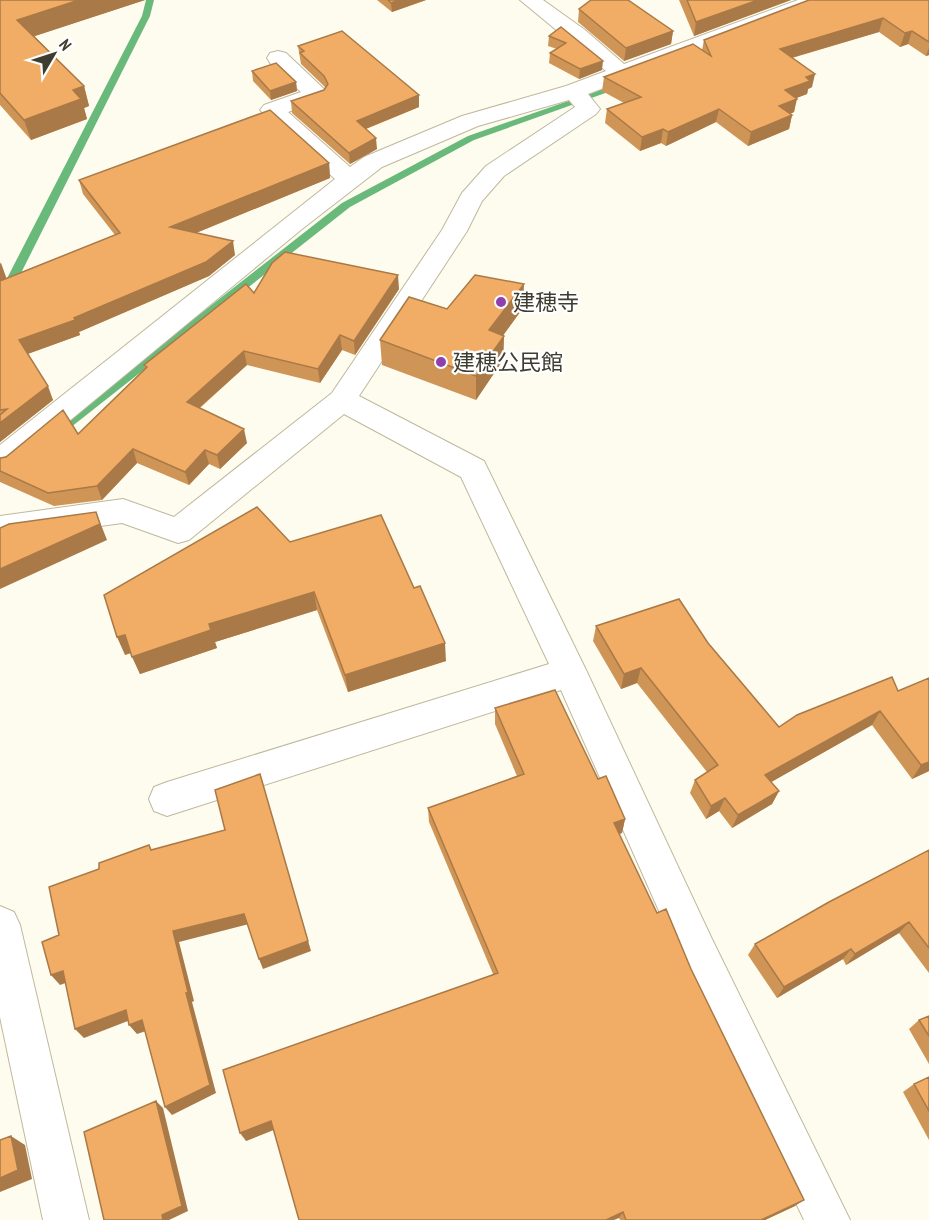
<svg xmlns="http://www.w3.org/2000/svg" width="929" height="1220" font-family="'PT Sans Narrow','Noto Sans JP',sans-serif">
	<rect width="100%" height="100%" fill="#fefbef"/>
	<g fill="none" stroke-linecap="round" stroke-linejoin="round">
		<path fill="#69b97b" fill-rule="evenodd" d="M146 0H154L150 16 6 303 0 307V292L142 16Z
			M617 84 625 86 474 140 350 207 61 435H53L51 432 53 429 342 203 468 136Z"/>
		<defs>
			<path id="street" d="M520 0H543L585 30 624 64 798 0H827L824 4 588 94 600 109 596 114 504 176 482 201 467 231 359 396 484 461 587 672 711 937 850 1220H804L683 965 561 690 167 816 154 811 149 799 154 787 167 782 549 664 461 477 344 414 189 540 178 543 122 523 0 540V516L123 499 174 517 332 393 442 230 462 193 486 166 575 107 569 100 478 126 382 167 302 229 11 469 0 472V445L335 179 260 110 264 105 301 92 270 63 267 58 270 53 278 51 286 53 324 89 327 94 324 99 288 112 350 167 364 157 462 116 566 86 606 71Z
				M0 906 14 912 20 925 89 1220H43L0 1017Z"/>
		</defs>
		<use href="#street" stroke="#c0b89c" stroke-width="2"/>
		<use href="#street" fill="#fff" fill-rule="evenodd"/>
	</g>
	<path fill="#cf9557" d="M0 0H145L34 36 84 86 89 106 84 108 87 119 31 140 0 105Z
		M377 0H426L392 12Z
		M679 0H791L694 36Z
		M929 0V55L926 56 908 44 900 47 879 32 792 58 812 87 808 89 807 94 796 98 794 112 790 114 792 115 789 129 748 146 716 122 666 146 661 143 640 151 605 123 607 109 624 103 602 91 604 77 702 50 704 40Z
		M579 9 673 31 671 44 624 61 578 22Z
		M561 27 602 70 579 79 549 63 550 53 557 49 548 46 549 36Z
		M298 46 419 107 366 129 377 149 350 164 292 113 291 101 324 90 325 87 301 64Z
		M252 71 296 82 297 91 271 100 253 81Z
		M329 163 330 178 196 233 235 255 209 276 79 332 80 335 27 354 53 400 0 442V262L6 278 115 235 83 194 79 180Z
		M399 289 355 355 342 350 320 383 247 365 200 408 247 443 220 469 209 464 189 485 137 463 102 500 54 506 0 482V458L78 434 145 369 144 365 254 293Z
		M523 308 503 335 504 336 503 360 476 400 382 365 380 340 447 309Z
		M290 542 446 661 348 692 317 610 215 642 217 648 140 674 131 653 125 655Z
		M596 626 708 643 779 727 892 677 929 771 912 779 872 725 771 782 779 791 772 804 732 828 719 811 706 819 690 793 695 780 707 772 637 683 621 689 593 641Z
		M495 708 598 779 625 819 622 833 619 834 795 1206 765 1220H620L619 1218 273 1130 246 1141 493 974 429 822 428 808 517 776 495 724Z
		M929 850V973L899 933 846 965 843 959 777 998 748 955 755 944Z
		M929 1016V1064L909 1029 919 1020Z
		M929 1077V1140L903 1092 914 1084Z"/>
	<path fill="#a97947" d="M79 0H145L23 40 17 20Z
		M399 0H426L392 12 391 3Z
		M758 0H791L694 36 696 22Z
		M883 18 879 32 777 62 780 49Z
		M673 31 671 44 624 61 626 48Z
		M912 31 908 44 900 47 905 33Z
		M929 47V55L926 56Z
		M603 61 602 70 579 79 580 69Z
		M815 74 812 87 808 89 807 94 781 104 785 90 806 77Z
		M296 82 297 91 271 100 270 91Z
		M84 86 89 106 84 108 87 119 31 140 24 120 73 90Z
		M419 95V107L358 132 357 121Z
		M797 99 794 112 776 120 779 106Z
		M719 109 716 122 666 146 668 132Z
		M792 115 789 129 748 146 751 132Z
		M663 129 661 143 640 151 642 137Z
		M376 138 377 149 350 164 349 153Z
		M329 163 330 178 174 242 170 227Z
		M233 241 235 255 209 276 79 332 80 335 25 355 19 340 74 318Z
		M1 263 6 277 0 290V264Z
		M398 275 399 289 355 355 354 341Z
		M524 284 523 308 489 355V330Z
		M340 335 342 350 320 383 318 369Z
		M504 336 503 360 476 400V376Z
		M244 351 247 365 191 415 187 402Z
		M48 386 53 400 0 442V423Z
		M244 429 247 443 220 469 217 455Z
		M133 449 137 463 102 500 97 486Z
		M205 450 209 464 189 485 185 472Z
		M96 512 107 540 0 589V569Z
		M314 592 317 610 215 642 217 648 140 674 132 657 209 624Z
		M125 635 133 652 125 655 117 637Z
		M445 643 446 661 348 692 345 675Z
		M641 668 637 683 621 689 624 674Z
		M880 711 872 725 759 789 765 775Z
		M929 762V771L912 779 921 765Z
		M260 774 311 951 263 969 259 959Z
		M779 791 772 804 732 828 738 815Z
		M725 798 719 811 706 819 711 806Z
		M625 819 622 833 611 837 614 823Z
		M244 914 249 924 179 942 194 1001 192 1002 216 1093 172 1115 165 1107 186 993 173 931Z
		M909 922 899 933 846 965 855 954Z
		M851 949 843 959 777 998 784 987Z
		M63 971 71 981 60 985 51 975Z
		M126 1010 133 1019 84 1038 75 1029Z
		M142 1020 149 1030 137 1034 129 1025Z
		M156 1101 163 1108 188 1211 169 1220H163L162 1215Z
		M271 1121 276 1129 246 1141 240 1133Z
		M11 1136 25 1145 32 1179 0 1192V1178Z
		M804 1200 795 1206 765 1220H761Z
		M623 1212 619 1218 614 1220H606Z"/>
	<path fill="#f1ad65" stroke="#a97947" stroke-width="1.5" d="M0 0H79L17 20 84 86 73 90 81 99 24 120 0 93Z
		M388 0H399L391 3Z
		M591 0H628L673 31 626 48 579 9Z
		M687 0H758L696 22Z
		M809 0H929V42L912 31 905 33 883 18 780 49 815 74 806 77 810 81 785 90 797 99 779 106 792 115 751 132 719 109 668 132 663 129 642 137 607 109 641 97 604 77 693 44 711 56 704 40Z
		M561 27 603 61 580 69 550 53 566 43 549 36Z
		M342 31 419 95 357 121 376 138 349 153 291 101 324 90 328 84 324 76 300 53 304 51 298 46Z
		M276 63 296 82 270 91 252 71Z
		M270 110 329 163 170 227 233 241 206 262 74 318 75 320 19 340 48 386 0 423V415L7 409 0 410V281L120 233 79 180Z
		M285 252 398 275 354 341 340 335 318 369 244 351 187 402 244 429 217 455 205 450 185 472 133 449 97 486 48 493 0 471V458L6 457 63 410 78 434 147 367 144 365 246 284 254 293 272 263Z
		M475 275 524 284 489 330 504 336 476 376 380 340 409 297 447 309Z
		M257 507 290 542 381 515 414 588 420 586 445 643 345 675 314 592 209 624 211 630 132 657 125 635 117 637 104 595Z
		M96 512 100 524 0 569V528L9 524Z
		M679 599 708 643 779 727 797 715 892 677 898 691 929 678V762L921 765 880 711 765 775 779 791 738 815 725 798 711 806 695 780 718 765 641 668 624 674 596 626Z
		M555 690 598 779 606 776 625 819 614 823 657 913 666 909 691 969 804 1200 761 1220H626L623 1212 606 1220H299L271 1121 240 1133 223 1070 498 973 428 808 524 774 495 708Z
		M260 774 308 941 259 959 244 914 173 931 188 992 186 993 210 1085 165 1107 142 1020 129 1025 126 1010 75 1029 63 971 51 975 42 942 59 935 49 887 99 869V863L149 845 151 850 225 830 215 790Z
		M929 850V948L909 922 855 954 851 949 784 987 755 944 829 902Z
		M929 1016V1036L919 1020Z
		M929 1077V1111L914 1084Z
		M156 1101 182 1206 162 1215 163 1220H104L84 1132Z
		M11 1136 18 1170 0 1178V1140Z"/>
	<g fill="#8f3fae" stroke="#fff" stroke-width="2">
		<circle cx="501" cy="302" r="6"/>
		<circle cx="441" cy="362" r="6"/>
	</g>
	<g text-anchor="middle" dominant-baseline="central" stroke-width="4.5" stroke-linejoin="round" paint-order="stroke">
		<g font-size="22" fill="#3f3c30" stroke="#fff" text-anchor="start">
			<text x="513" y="302">建穂寺</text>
			<text x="453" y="362">建穂公民館</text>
		</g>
	</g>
	<g transform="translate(54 54) rotate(51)" stroke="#ffffff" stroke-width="4.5" paint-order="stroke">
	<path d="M0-4.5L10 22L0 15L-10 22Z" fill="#3f3c30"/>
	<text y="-9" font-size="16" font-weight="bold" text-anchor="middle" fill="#3f3c30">N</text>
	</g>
</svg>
